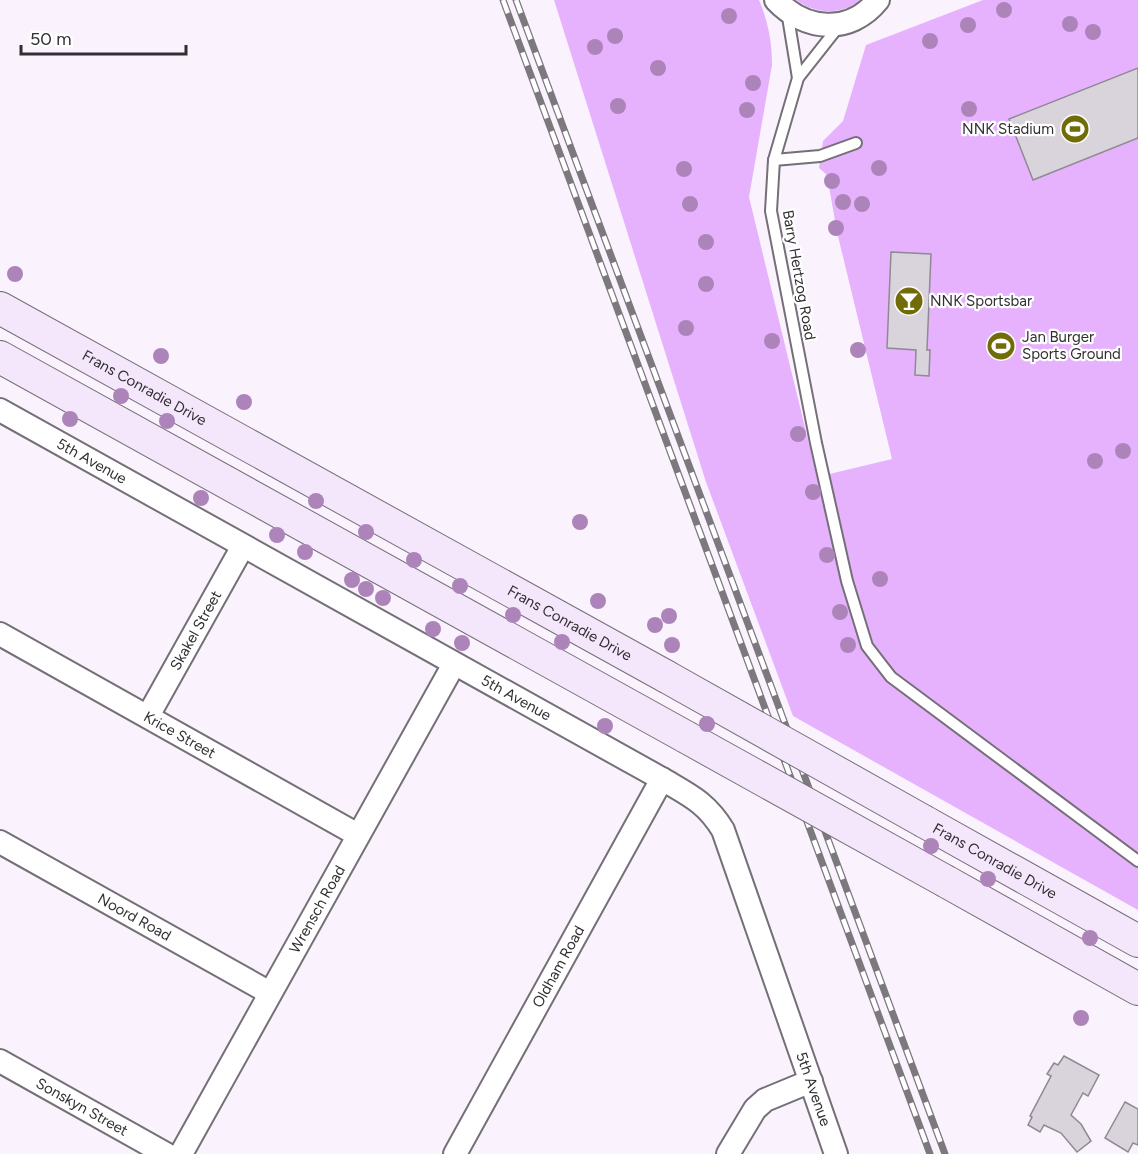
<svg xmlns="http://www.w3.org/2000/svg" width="1138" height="1154" viewBox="0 0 1138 1154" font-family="Figtree,sans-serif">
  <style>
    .green { fill: #e7b2fd }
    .building { fill: #d9d3dc; stroke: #8f8992; stroke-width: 1.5 }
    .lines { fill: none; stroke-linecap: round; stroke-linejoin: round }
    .lane-casing { stroke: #756f78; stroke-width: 14 }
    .street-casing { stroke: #756f78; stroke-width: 26 }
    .secondary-casing { stroke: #756f78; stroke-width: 34 }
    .lane { stroke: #fff; stroke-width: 10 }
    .street { stroke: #fff; stroke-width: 22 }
    .secondary { stroke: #f4e6fb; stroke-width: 32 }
    .rail-casing { stroke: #7c787e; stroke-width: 7 }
    .rail { stroke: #fff; stroke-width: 4.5; stroke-dasharray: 14; stroke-linecap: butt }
    .secondary-bridge-casing { stroke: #756f78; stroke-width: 34; stroke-linecap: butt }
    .secondary-bridge { stroke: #f4e6fb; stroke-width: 32 }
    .tree { fill: #ac84ba }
    .labels { text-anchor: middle; stroke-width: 4.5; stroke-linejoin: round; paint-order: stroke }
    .poi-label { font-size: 15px; fill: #312f32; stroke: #fff; text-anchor: start }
    .street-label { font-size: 15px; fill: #312f32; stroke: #fff }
  </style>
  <rect width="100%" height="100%" fill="#faf3fd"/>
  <g class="green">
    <path d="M554,0H759C768,21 772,42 772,65L749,197L817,477L892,459L837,232L827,175L819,168L823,141L843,121L866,45L983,0H1138V910L793,716L706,482Z"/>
    <path d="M796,0H860C841,16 815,14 796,0Z"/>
  </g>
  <g class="building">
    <path d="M1138,68V138L1033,180L1009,119Z"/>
    <path d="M891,252L931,254L927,350H930L929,376L915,375L916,350L887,348Z"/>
    <path d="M1064,1056L1099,1075L1088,1096L1083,1093L1071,1115L1081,1124L1091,1141L1077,1152L1061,1133L1044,1125L1040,1132L1028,1125L1032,1117L1030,1116L1051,1076L1047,1074L1054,1063L1058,1065Z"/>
    <path d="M1125,1102L1138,1109V1145L1133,1143L1128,1152L1105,1138Z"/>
  </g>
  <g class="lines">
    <g class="lane-casing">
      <g id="lane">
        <path d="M787,11L798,78"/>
        <path d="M839,26L798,78L774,160L771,211L816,443L847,581L867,646L891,677L1138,861"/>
        <path d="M774,160L820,156L856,143"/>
      </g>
    </g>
    <g class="street-casing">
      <g id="street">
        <path d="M776,0C805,31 850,35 878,0"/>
        <path id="s1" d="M0,410L662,779C689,795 706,802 723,830L836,1154"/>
        <path id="s2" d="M0,634L358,835"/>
        <path id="s3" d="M148,716L243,546"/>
        <path id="s4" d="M0,842L270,993"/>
        <path id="s5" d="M0,1061L166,1154"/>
        <path id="s6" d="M181,1154L454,664"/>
        <path id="s7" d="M455,1154L662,779"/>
        <path d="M728,1154L755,1109L765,1100L811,1081"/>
      </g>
    </g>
    <g class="secondary-casing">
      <g id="secondary">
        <path id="s8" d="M0,308L667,677"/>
        <path d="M0,357L686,737"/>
        <path id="s9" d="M925,822L1138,941"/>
        <path d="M947,882L1138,989"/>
      </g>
    </g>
    <use href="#lane" class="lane"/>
    <use href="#street" class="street"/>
    <use href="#secondary" class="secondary"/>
    <g class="rail-casing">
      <g id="rail">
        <path d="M503,0L930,1154"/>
        <path d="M516,0L945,1154"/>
      </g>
    </g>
    <use href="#rail" class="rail"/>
    <g class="secondary-bridge-casing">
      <g id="secondary-bridge">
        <path d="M667,677L925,822"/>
        <path d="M686,737L947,882"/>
      </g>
    </g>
    <use href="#secondary-bridge" class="secondary-bridge"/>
  </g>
  <g class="tree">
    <circle cx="1004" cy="10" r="8"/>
    <circle cx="729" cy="16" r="8"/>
    <circle cx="1070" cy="24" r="8"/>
    <circle cx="968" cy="25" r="8"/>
    <circle cx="1093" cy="32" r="8"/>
    <circle cx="615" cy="36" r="8"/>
    <circle cx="930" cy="41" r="8"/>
    <circle cx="595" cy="47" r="8"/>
    <circle cx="658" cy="68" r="8"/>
    <circle cx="753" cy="83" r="8"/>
    <circle cx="618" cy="106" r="8"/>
    <circle cx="969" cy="109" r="8"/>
    <circle cx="747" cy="110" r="8"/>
    <circle cx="879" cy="168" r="8"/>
    <circle cx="684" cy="169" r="8"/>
    <circle cx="832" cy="181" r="8"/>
    <circle cx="843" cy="202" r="8"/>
    <circle cx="690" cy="204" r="8"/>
    <circle cx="862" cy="204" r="8"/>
    <circle cx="836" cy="228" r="8"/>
    <circle cx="706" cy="242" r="8"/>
    <circle cx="15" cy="274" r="8"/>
    <circle cx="706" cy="284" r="8"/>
    <circle cx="686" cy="328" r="8"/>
    <circle cx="772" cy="341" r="8"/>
    <circle cx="858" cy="350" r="8"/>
    <circle cx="161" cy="356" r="8"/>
    <circle cx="121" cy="396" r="8"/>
    <circle cx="244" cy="402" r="8"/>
    <circle cx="70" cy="419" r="8"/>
    <circle cx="167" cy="421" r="8"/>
    <circle cx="798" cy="434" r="8"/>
    <circle cx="1123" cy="451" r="8"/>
    <circle cx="1095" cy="461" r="8"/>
    <circle cx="813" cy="492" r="8"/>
    <circle cx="201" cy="498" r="8"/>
    <circle cx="316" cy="501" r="8"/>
    <circle cx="580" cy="522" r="8"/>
    <circle cx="366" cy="532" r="8"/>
    <circle cx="277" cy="535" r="8"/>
    <circle cx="305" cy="552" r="8"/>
    <circle cx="827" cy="555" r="8"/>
    <circle cx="414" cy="560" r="8"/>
    <circle cx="880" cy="579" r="8"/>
    <circle cx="352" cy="580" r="8"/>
    <circle cx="460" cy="586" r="8"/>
    <circle cx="366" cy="589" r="8"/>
    <circle cx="383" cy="598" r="8"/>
    <circle cx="598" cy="601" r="8"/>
    <circle cx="840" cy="612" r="8"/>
    <circle cx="513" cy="615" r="8"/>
    <circle cx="669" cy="616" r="8"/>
    <circle cx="655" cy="625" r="8"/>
    <circle cx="433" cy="629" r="8"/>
    <circle cx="562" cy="642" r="8"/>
    <circle cx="462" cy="643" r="8"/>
    <circle cx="672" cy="645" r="8"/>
    <circle cx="848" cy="645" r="8"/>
    <circle cx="707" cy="724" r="8"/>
    <circle cx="605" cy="726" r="8"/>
    <circle cx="931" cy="846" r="8"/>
    <circle cx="988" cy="879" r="8"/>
    <circle cx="1090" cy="938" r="8"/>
    <circle cx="1081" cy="1018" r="8"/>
  </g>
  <defs>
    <g id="stadium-disc" transform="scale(1.5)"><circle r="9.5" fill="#716c07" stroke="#fff"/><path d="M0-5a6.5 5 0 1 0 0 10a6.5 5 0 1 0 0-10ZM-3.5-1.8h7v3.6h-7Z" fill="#fff"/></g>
    <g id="bar-disc" transform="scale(1.5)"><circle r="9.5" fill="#716c07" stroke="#fff"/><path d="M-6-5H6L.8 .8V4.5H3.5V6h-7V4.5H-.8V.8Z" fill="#fff"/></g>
  </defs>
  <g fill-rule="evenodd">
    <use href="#stadium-disc" x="1075" y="129"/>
    <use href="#bar-disc" x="909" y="301"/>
    <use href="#stadium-disc" x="1001" y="346"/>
  </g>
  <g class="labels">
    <g class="poi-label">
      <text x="1054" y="134" text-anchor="end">NNK Stadium</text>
      <text x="930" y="306">NNK Sportsbar</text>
      <text x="1022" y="342">Jan Burger<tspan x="1022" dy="17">Sports Ground</tspan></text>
    </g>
    <g class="street-label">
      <text transform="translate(799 275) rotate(80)" y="5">Barry Hertzog Road</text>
      <text dy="5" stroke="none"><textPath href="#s8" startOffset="165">Frans Conradie Drive</textPath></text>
      <text dy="5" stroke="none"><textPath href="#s1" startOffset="105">5th Avenue</textPath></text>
      <text dy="5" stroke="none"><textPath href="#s8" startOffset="651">Frans Conradie Drive</textPath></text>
      <text dy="5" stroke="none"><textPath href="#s3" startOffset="98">Skakel Street</textPath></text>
      <text dy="5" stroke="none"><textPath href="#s1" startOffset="591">5th Avenue</textPath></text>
      <text dy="5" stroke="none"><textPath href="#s2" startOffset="206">Krice Street</textPath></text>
      <text dy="5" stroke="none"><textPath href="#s9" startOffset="80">Frans Conradie Drive</textPath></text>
      <text dy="5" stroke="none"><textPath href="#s6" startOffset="280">Wrensch Road</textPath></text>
      <text dy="5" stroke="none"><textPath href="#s4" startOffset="154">Noord Road</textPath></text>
      <text dy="5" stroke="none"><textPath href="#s7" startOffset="214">Oldham Road</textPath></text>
      <text dy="5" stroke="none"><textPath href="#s1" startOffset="1113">5th Avenue</textPath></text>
      <text dy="5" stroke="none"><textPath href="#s5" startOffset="94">Sonskyn Street</textPath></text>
    </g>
  </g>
  <path d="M21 45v9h165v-9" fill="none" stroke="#312f32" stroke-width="3"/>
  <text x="30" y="45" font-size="18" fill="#312f32" stroke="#ffffff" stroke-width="4.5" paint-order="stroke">50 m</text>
</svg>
